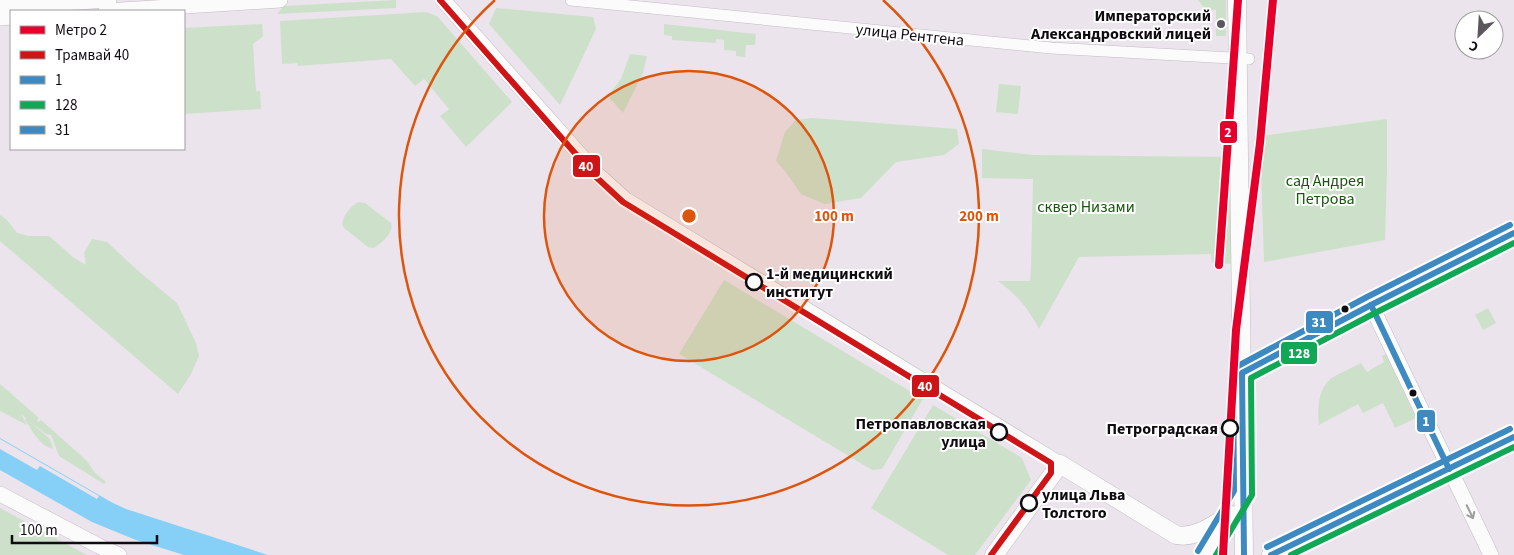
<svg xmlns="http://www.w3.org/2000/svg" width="1514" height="555" viewBox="0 0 1514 555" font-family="'Source Sans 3',sans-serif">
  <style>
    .green { fill: #cde1ca }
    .water { fill: #86cff6 }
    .pier { fill: #ebe4ec }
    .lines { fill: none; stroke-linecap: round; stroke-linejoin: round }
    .street-casing { stroke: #c2bcc3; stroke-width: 12 }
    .secondary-casing { stroke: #c2bcc3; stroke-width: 16 }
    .primary-casing { stroke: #c2bcc3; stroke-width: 19 }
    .street { stroke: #fcfbfc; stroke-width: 11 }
    .secondary { stroke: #fcfbfc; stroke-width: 15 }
    .primary { stroke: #fcfbfc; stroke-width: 18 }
    .bus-1-casing { stroke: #fff; stroke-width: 10 }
    .bus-2-casing { stroke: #fff; stroke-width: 10 }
    .bus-3-casing { stroke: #fff; stroke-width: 10 }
    .bus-1 { stroke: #3d8ac2; stroke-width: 6 }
    .bus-2 { stroke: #10a855; stroke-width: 6 }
    .bus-3 { stroke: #3d8ac2; stroke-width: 6 }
    .tram-1-casing { stroke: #fff; stroke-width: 10 }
    .tram-1 { stroke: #ce1417; stroke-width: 6 }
    .metro-1-casing { stroke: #fff; stroke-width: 11 }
    .metro-1 { stroke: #e4002b; stroke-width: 8 }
    .oneway { stroke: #9d9b9e }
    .ring { fill: none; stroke: #dd550c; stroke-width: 2.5 }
    .poi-dot { fill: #5c575d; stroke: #fff; stroke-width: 2 }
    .stop-dot { fill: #fff; stroke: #0f0b10; stroke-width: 2.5 }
    .bus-dot { fill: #0f0b10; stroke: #fff; stroke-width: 2 }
    .labels { text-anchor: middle; stroke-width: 4; stroke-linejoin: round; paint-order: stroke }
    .poi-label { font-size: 16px; font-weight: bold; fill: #0f0b10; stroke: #fff; text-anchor: end }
    .street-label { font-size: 16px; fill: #0f0b10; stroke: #fff }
    .park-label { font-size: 16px; fill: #16570b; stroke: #fff }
    .stop-label { font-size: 16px; font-weight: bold; fill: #0f0b10; stroke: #fff; text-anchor: start }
    .centre { fill: #dd550c; stroke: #fff; stroke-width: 2.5 }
    .ring-label { font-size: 15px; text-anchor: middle; font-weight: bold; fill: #dd550c; stroke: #fff; stroke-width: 4; stroke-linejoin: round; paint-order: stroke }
    .line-badge { stroke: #fff; stroke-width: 2 }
    .badge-label { font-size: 14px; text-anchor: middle; font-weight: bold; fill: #fff }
  </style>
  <rect width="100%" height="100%" fill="#ebe4ec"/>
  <g class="green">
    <path d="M396,0V8L277,14L284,6Z"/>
    <path d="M1198,0H1226V36H1216V10H1206Z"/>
    <path d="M496,8L593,17L596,29L560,105L489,24Z"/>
    <path d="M426,12L437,16L512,102L466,147L440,116L449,109L424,79L415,86L391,59L298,66L297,63L282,64L280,21Z"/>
    <path d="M262,24L263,36L253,44L256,91H260L261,109L184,114V28Z"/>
    <path d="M664,24L756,34L755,45H746L745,57L736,56V51L724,50V40L716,39V43L672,40V36L664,35Z"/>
    <path d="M630,54L647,56L643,73L623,113L608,96L621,79Z"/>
    <path d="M999,84L1021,86L1018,114L996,112Z"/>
    <path d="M812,118L957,129L959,144L944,155L896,162L861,198L824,204L801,194L785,171L776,161L785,132L796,120Z"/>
    <path d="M1387,119V171L1385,240L1264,262L1260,136Z"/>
    <path d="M982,149L1033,155L1231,157L1232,264L1212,263L1211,254L1079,257L1039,329C1027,307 1018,296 998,281H1030L1031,267L1033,179L982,178Z"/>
    <path d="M359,202L365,203L391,223C394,233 381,244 373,248L368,247L344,228L342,224C343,216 351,205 359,202Z"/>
    <path d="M0,215L7,220L17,233L29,236H49L73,257L86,265L84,253L92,239L107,242L136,269L177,303L196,343L199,356L191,374L178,394L0,241Z"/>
    <path d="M724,280L923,399L882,469L872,470L679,354Z"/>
    <path d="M1488,308L1496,323L1483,330L1475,315Z"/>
    <path d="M1386,354L1416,418L1395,428L1383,403L1363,413L1358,404L1319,425C1317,409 1318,387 1333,377C1342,372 1352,368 1361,363L1367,372L1384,362L1382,356Z"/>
    <path d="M0,384L39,418L37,420L38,422L41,420L87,461L95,473L106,482L104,484L59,456L51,435L46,434L29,421L50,439L53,448L52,449C38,444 33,431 25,420L26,418L21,414L27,425L0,411Z"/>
    <path d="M933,405L1022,458L1031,480L975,555H948L871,508Z"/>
    <path d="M0,508L87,555H0Z"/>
  </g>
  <path class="water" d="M0,438L111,502L126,509L268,555H184L136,540L92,522L0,470Z"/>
  <path class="pier" d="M0,439L99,496L97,499L40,466L37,470L0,449Z"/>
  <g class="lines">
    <g class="street-casing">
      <path id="street" d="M571,0L1051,48L1249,59"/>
    </g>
    <g class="secondary-casing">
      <g id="secondary">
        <path d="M443,0L598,175L626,200L1060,464"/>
        <path d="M0,7L109,0"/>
        <path d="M106,11L280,0"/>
        <path d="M0,18L11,17"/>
        <path d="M1371,305L1491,555"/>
        <path d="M0,494L99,546L119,555"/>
      </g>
    </g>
    <g class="primary-casing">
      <g id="primary">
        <path d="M1237,0L1244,555"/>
        <path d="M1242,373L1371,305L1514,233"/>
        <path d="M1207,554L1230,515"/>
        <path d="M994,555L1060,464L1176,535C1196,539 1214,524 1230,515"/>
        <path d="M1271,555L1514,437"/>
      </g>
    </g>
    <use href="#street" class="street"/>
    <use href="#secondary" class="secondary"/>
    <use href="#primary" class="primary"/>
    <g class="bus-1-casing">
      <g id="bus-1">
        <path d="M1371,305L1449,469"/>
        <path d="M1244,555L1242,373L1371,305L1514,233"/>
        <path d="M1271,555L1514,437"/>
      </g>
    </g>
    <g class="bus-2-casing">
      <g id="bus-2">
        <path d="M1216,555L1252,495L1251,378L1375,313L1514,243"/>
        <path d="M1291,555L1514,447"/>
      </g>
    </g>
    <g class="bus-3-casing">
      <g id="bus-3">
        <path d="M1267,547L1510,429"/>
        <path d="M1198,551L1234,491L1233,373L1236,367L1367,297L1510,225"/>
      </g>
    </g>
    <use href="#bus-1" class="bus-1"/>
    <use href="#bus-2" class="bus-2"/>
    <use href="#bus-3" class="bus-3"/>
    <g class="tram-1-casing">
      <path id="tram-1" d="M440,0L596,177L623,202L1051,463V473L991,555"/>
    </g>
    <use href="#tram-1" class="tram-1"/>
    <g class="metro-1-casing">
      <g id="metro-1">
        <path d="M1219,265L1238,0"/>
        <path d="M1223,555L1236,330L1260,143L1273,0"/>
      </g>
    </g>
    <use href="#metro-1" class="metro-1"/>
  </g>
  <defs><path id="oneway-shaft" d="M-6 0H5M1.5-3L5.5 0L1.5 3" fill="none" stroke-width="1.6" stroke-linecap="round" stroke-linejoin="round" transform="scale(1.25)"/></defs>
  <use class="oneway" href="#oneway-shaft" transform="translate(1470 512) rotate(64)"/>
  <circle cx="689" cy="216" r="145" fill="#dd550c" fill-opacity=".12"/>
  <g class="ring">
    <circle cx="689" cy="216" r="145"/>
    <path d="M883 0A290 290 0 1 1 495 0"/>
  </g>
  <circle class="poi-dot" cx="1221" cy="24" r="5"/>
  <g class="stop-dot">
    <circle cx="754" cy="282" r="8"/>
    <circle cx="1230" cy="428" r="8"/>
    <circle cx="999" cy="432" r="8"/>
    <circle cx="1029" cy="503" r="8"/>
  </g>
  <g class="bus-dot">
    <circle cx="1345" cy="309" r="4.5"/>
    <circle cx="1413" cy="393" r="4.5"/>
  </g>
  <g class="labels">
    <g class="poi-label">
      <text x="1211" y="21">Императорский<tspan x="1211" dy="18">Александровский лицей</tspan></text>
    </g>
    <g class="street-label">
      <text transform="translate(910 34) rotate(6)" y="6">улица Рентгена</text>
    </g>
    <g class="park-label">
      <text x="1325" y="186">сад Андрея<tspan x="1325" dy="18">Петрова</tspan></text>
      <text x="1086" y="212">сквер Низами</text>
    </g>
    <g class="stop-label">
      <text x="766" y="279">1-й медицинский<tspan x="766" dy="18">институт</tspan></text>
      <text x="986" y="429" text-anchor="end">Петропавловская<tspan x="986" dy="18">улица</tspan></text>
      <text x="1218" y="434" text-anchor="end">Петроградская</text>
      <text x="1042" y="500">улица Льва<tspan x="1042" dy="18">Толстого</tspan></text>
    </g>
  </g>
  <circle cx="689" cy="216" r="8" class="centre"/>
  <g class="ring-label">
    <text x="834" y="221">100 m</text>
    <text x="979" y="221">200 m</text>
  </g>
  <g class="line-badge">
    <rect x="1219" y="120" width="19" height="24" rx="5" fill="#e4002b"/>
    <rect x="572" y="154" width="29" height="24" rx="5" fill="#ce1417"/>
    <rect x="1305" y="310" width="29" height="24" rx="5" fill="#3d8ac2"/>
    <rect x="1280" y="341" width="38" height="24" rx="5" fill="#10a855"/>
    <rect x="911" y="374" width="29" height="24" rx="5" fill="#ce1417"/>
    <rect x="1416" y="409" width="20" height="24" rx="5" fill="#3d8ac2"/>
  </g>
  <g class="badge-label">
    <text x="1228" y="137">2</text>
    <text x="586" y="171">40</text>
    <text x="1319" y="327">31</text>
    <text x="1299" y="358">128</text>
    <text x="925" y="391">40</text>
    <text x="1426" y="426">1</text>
  </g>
  <rect x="10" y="10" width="175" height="140" fill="#ffffff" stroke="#9f9d9f"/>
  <rect x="20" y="26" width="25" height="8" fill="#e4002b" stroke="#9f9d9f"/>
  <text x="55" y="35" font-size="15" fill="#0f0b10">Метро 2</text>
  <rect x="20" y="51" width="25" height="8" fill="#ce1417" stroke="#9f9d9f"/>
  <text x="55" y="60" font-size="15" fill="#0f0b10">Трамвай 40</text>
  <rect x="20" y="76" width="25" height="8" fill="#3d8ac2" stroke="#9f9d9f"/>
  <text x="55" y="85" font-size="15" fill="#0f0b10">1</text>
  <rect x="20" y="101" width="25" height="8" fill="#10a855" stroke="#9f9d9f"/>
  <text x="55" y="110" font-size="15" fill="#0f0b10">128</text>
  <rect x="20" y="126" width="25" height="8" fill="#3d8ac2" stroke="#9f9d9f"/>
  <text x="55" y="135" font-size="15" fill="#0f0b10">31</text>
  <g transform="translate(1479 35) rotate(205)"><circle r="24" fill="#ffffff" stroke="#9f9d9f"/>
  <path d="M0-4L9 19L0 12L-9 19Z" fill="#5c575d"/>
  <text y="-8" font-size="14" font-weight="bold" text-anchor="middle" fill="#0f0b10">С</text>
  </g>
  <path d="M12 535v8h145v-8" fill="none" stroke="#0f0b10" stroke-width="2.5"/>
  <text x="20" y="535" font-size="15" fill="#0f0b10" stroke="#ffffff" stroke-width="4" paint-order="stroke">100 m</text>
</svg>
